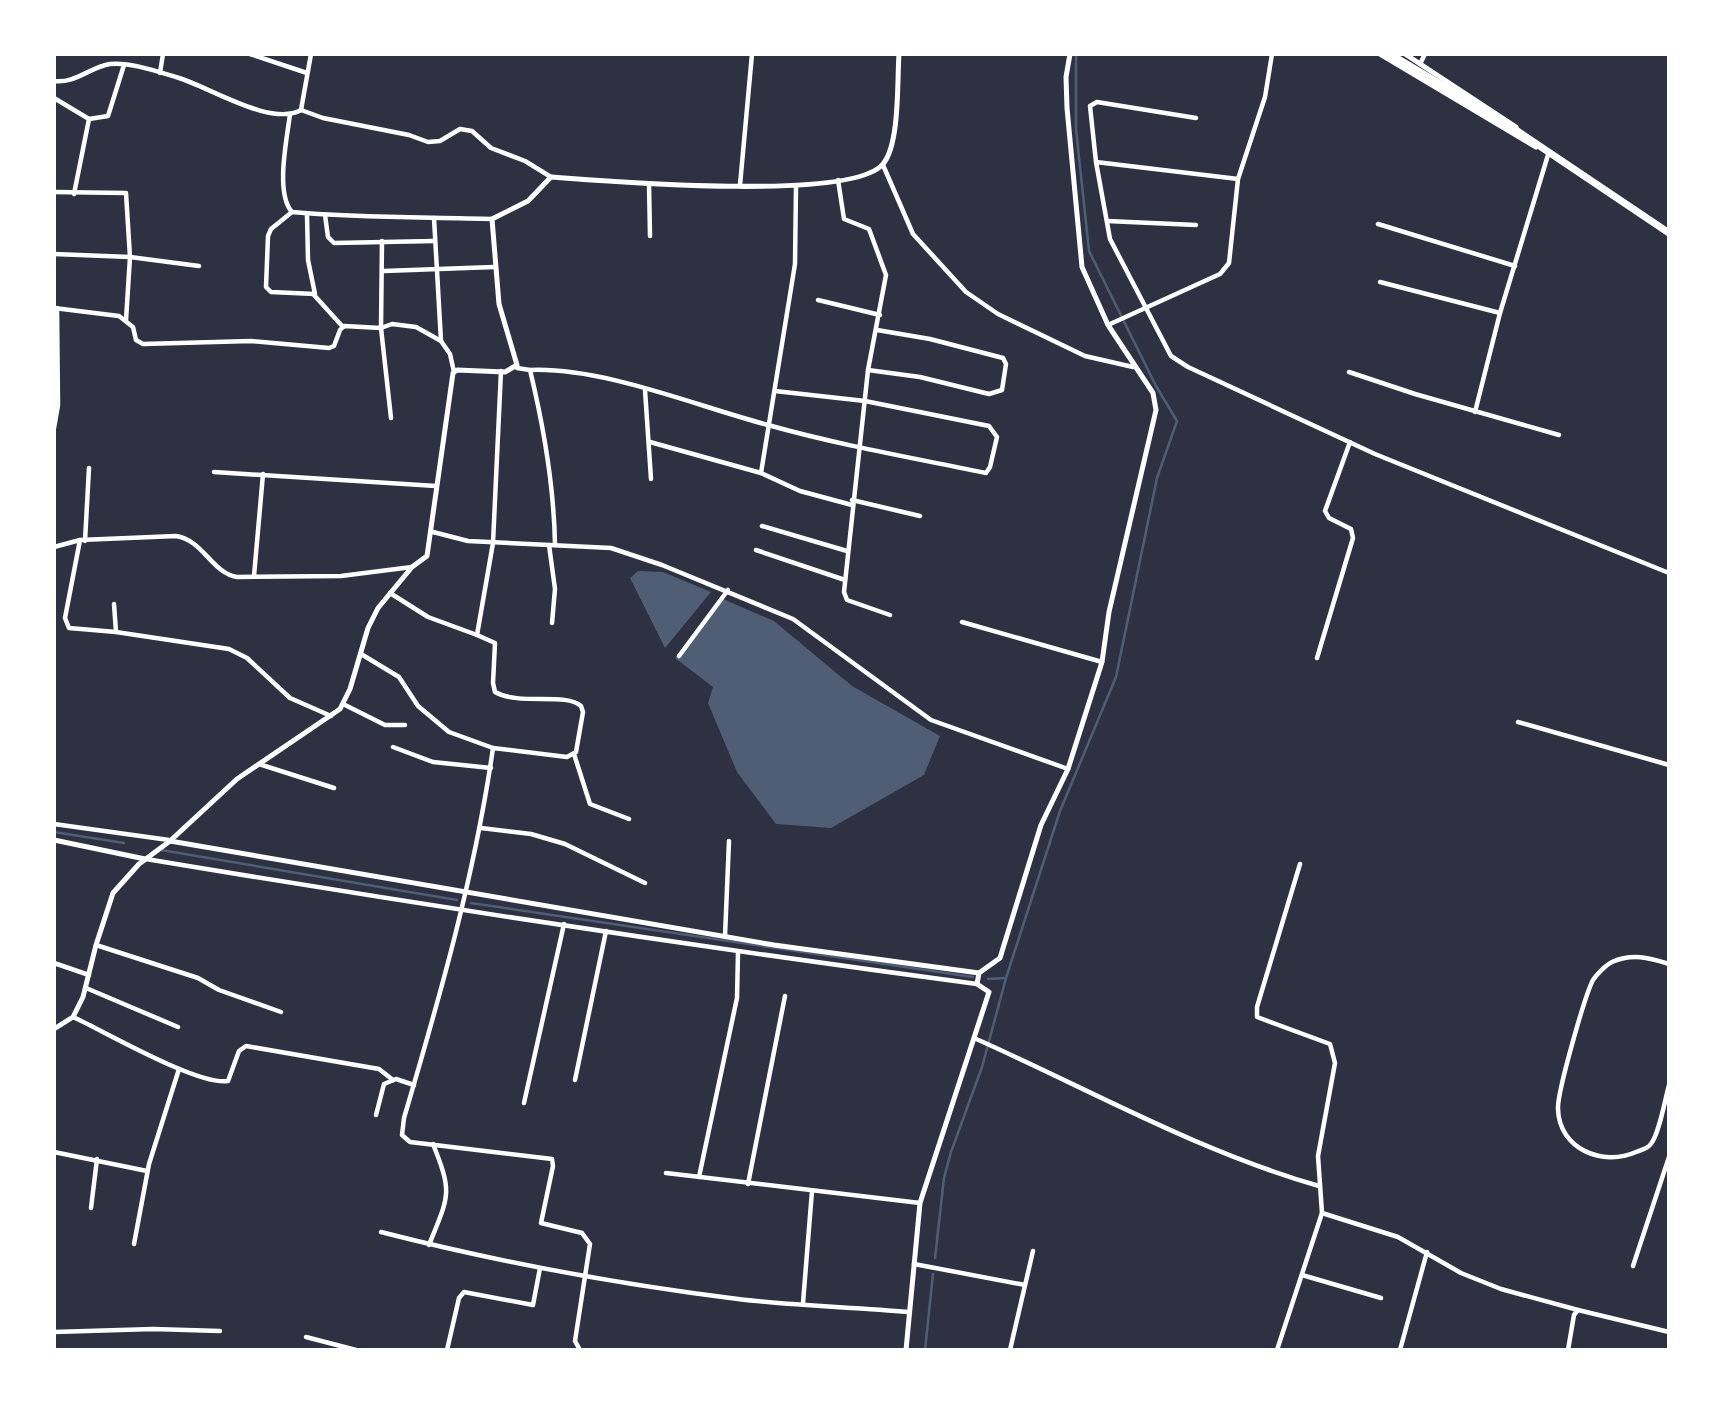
<svg xmlns="http://www.w3.org/2000/svg" width="1723" height="1404" viewBox="0 0 1723 1404" font-family="Inter,sans-serif">
  <style>
    .water { fill: #4f5d75 }
    .lines { fill: none; stroke-linecap: round; stroke-linejoin: round }
    .stream { stroke: #4f5d75; stroke-width: 2.5 }
    .minor { stroke: #fff; stroke-width: 4.5 }
    .tertiary { stroke: #fff; stroke-width: 5 }
    .trunk { stroke: #fff; stroke-width: 7 }
  </style>
  <rect width="100%" height="100%" fill="#2d3142"/>
  <g class="water">
    <path d="M638,571L663,572L711,592L665,648L630,578Z"/>
    <path d="M723,599L774,621L852,686L940,736L924,775L831,828L776,824L737,772L708,703L713,687L675,658Z"/>
  </g>
  <g class="lines">
    <g class="stream">
      <path d="M54,832L124,843"/>
      <path d="M161,850L457,900"/>
      <path d="M471,903L973,977"/>
      <path d="M988,979L1006,978"/>
      <path d="M935,1258L944,1178L951,1152L982,1067L1006,978L1060,811L1116,677L1157,478L1177,421L1156,386L1089,251L1076,129V54"/>
      <path d="M925,1350L933,1274"/>
    </g>
    <g class="minor">
      <path d="M250,54L307,73"/>
      <path d="M1420,64L1425,54"/>
      <path d="M160,73L163,54"/>
      <path d="M54,81C75,84 90,67 110,64C131,62 159,72 179,78C209,87 271,127 301,110L311,54"/>
      <path d="M54,98L89,119L74,194"/>
      <path d="M301,110L323,118L409,135L428,142L440,141L460,129L472,131L491,148L525,161L551,177"/>
      <path d="M290,114C287,139 275,193 292,212C358,218 426,217 492,219"/>
      <path d="M1196,118L1097,102L1090,106L1096,162L1110,239L1171,356L1188,367L1375,454L1669,573"/>
      <path d="M89,119L108,116L124,65"/>
      <path d="M1096,162L1238,179"/>
      <path d="M883,165L913,234L966,292L998,314L1085,356L1133,367"/>
      <path d="M838,180L844,219L869,229L886,275L868,370L844,592L847,600L890,615"/>
      <path d="M649,184L650,236"/>
      <path d="M740,185L752,54"/>
      <path d="M54,192L126,193L130,257L126,320"/>
      <path d="M292,212L271,229L268,236L266,287L271,292L315,294L308,260L307,215"/>
      <path d="M325,215L328,237L334,243L434,241"/>
      <path d="M434,218L441,341"/>
      <path d="M1107,221L1196,225"/>
      <path d="M1378,224L1515,266"/>
      <path d="M382,241L381,328L391,418"/>
      <path d="M54,254L130,257L199,266"/>
      <path d="M384,271L494,267"/>
      <path d="M1380,282L1500,313"/>
      <path d="M314,295L343,327"/>
      <path d="M818,300L880,315"/>
      <path d="M54,308L119,316L133,327L136,340L143,344L251,341L329,348L334,346L340,330L344,326L381,328L392,324L416,327L441,341L450,354L454,372"/>
      <path d="M1108,325L1220,274L1229,263L1238,179L1265,97L1272,54"/>
      <path d="M517,368L530,370C544,428 554,485 555,545"/>
      <path d="M530,370C603,367 696,406 768,425C839,445 913,458 986,473L990,467L997,437L989,426L865,401L775,391"/>
      <path d="M868,370L920,377L989,394L1002,390L1006,364L1003,358L930,339L877,330"/>
      <path d="M1349,372L1415,394L1559,435"/>
      <path d="M645,390L651,479"/>
      <path d="M1475,412L1500,313L1548,155"/>
      <path d="M54,428L58,405L57,308"/>
      <path d="M650,442L761,473L800,491L852,505"/>
      <path d="M214,472L436,486"/>
      <path d="M761,473L795,264L796,186"/>
      <path d="M852,500L920,516"/>
      <path d="M762,526L847,551"/>
      <path d="M433,532L468,541L611,548L662,565L793,619L931,720L1068,769"/>
      <path d="M80,540L65,618L69,628L116,632L229,649L247,658L290,698L331,716"/>
      <path d="M85,541L89,468"/>
      <path d="M549,545L555,589L552,623"/>
      <path d="M54,547L80,540L176,536C203,540 212,573 237,577L341,576L412,567"/>
      <path d="M756,550L845,580"/>
      <path d="M254,576L263,474"/>
      <path d="M390,593L428,617L477,635"/>
      <path d="M114,604L116,632"/>
      <path d="M962,622L1102,662"/>
      <path d="M361,654L399,677L418,706L449,732L493,748L567,757L576,752L583,712L581,706C565,692 520,706 495,692L493,683L495,643L477,635L493,543L501,371"/>
      <path d="M679,656L728,590"/>
      <path d="M1317,658L1353,538L1351,529L1329,518L1325,511L1350,442"/>
      <path d="M343,704L385,725H405"/>
      <path d="M1518,722L1669,765"/>
      <path d="M393,747L433,762L491,768"/>
      <path d="M493,748C475,874 440,996 404,1118L402,1135L410,1142L552,1159L553,1166L541,1223L582,1233L590,1244L575,1341L580,1350"/>
      <path d="M574,754L590,804L629,819"/>
      <path d="M259,764L334,788"/>
      <path d="M54,824L169,840"/>
      <path d="M481,828L531,834L565,844L645,883"/>
      <path d="M146,859C422,905 699,947 977,984"/>
      <path d="M725,936L729,841"/>
      <path d="M96,945L198,978L219,990L281,1012"/>
      <path d="M54,963L89,975"/>
      <path d="M1669,964C1649,958 1633,953 1612,962C1606,965 1597,974 1593,980C1585,995 1557,1093 1558,1109C1559,1149 1603,1167 1636,1152C1640,1150 1647,1149 1650,1145C1659,1136 1665,1099 1669,1085"/>
      <path d="M86,988L178,1027"/>
      <path d="M73,1017C104,1031 198,1086 228,1081L239,1051L246,1046L379,1069L393,1080"/>
      <path d="M974,1038C1089,1089 1197,1151 1319,1186"/>
      <path d="M575,1080L606,931"/>
      <path d="M524,1103L564,924"/>
      <path d="M376,1115L384,1084L396,1079L414,1085"/>
      <path d="M54,1152L147,1171"/>
      <path d="M666,1173L920,1203"/>
      <path d="M699,1177L737,998L738,952"/>
      <path d="M748,1184L785,996"/>
      <path d="M91,1208L97,1159"/>
      <path d="M1322,1213L1398,1237L1461,1273L1501,1289L1578,1310"/>
      <path d="M381,1232C498,1262 617,1284 738,1299C794,1306 852,1307 908,1312"/>
      <path d="M134,1244L149,1164L179,1069"/>
      <path d="M429,1245C449,1195 453,1194 433,1144"/>
      <path d="M914,1264L1025,1285"/>
      <path d="M1633,1266L1669,1157"/>
      <path d="M1302,1275L1381,1298"/>
      <path d="M803,1303L812,1191"/>
      <path d="M54,1332L153,1329L220,1331"/>
      <path d="M306,1337L356,1350"/>
      <path d="M447,1350L459,1298L464,1292L533,1305L540,1268"/>
      <path d="M1010,1350L1033,1251"/>
      <path d="M1277,1350L1322,1213L1318,1156L1335,1063L1330,1044L1257,1017V1007L1300,864"/>
      <path d="M1400,1350L1427,1252"/>
      <path d="M1568,1350L1574,1315L1578,1310L1669,1332"/>
    </g>
    <g class="tertiary">
      <path d="M1380,54L1536,147"/>
      <path d="M1405,54L1516,127"/>
      <path d="M54,840L145,859"/>
      <path d="M170,841L774,945L979,973"/>
      <path d="M54,1029L73,1017L83,997L96,945L113,893L139,864L170,841L237,779L340,709L350,689L368,628L378,608L412,567L427,556L453,373L457,370L505,372L517,365L499,304L492,219L528,201L551,177C605,181 852,202 883,164C900,144 897,81 899,54"/>
      <path d="M906,1350L920,1203L989,992L977,984L979,973L1000,958L1041,825L1068,769L1102,662L1109,612L1156,410L1153,393L1108,325L1082,267L1067,108L1066,77L1070,54"/>
    </g>
    <path class="trunk" d="M1390,54L1501,120L1669,233"/>
  </g>
  <rect width="1723" height="1404" fill="none" stroke="#ffffff" stroke-width="112"/>
</svg>
